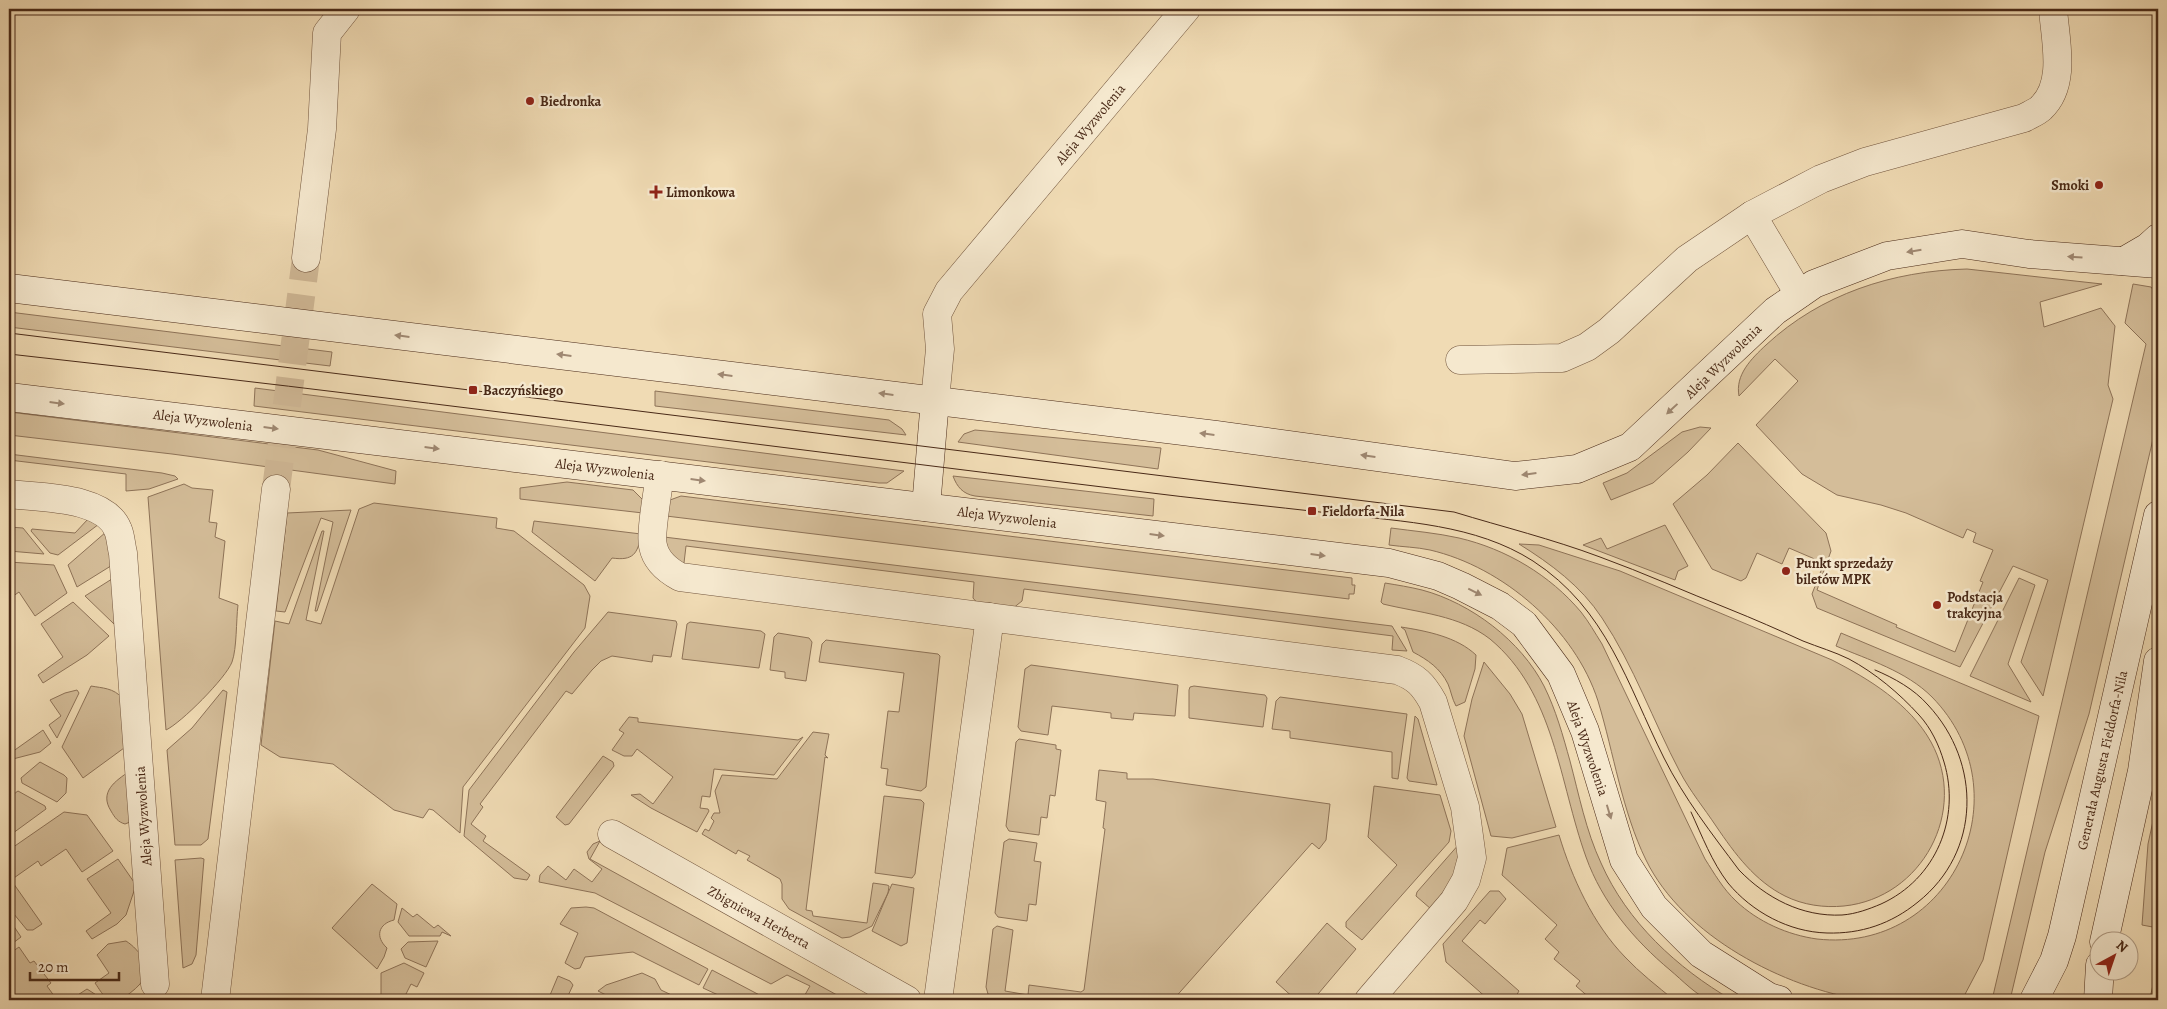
<svg xmlns="http://www.w3.org/2000/svg" width="2167" height="1009" viewBox="0 0 2167 1009" font-family="Alegreya,serif">
  <style>
    .green { fill: #d4bd99; stroke: #8e7358 }
    .lines { fill: none; stroke-linecap: round; stroke-linejoin: round }
    .street-tunnel { stroke: #cfb795; stroke-width: 28; stroke-dasharray: 28 14; stroke-linecap: butt }
    .street-casing { stroke: #73563e; stroke-width: 29 }
    .secondary-casing { stroke: #492917; stroke-width: 29 }
    .street { stroke: #f5e8ce; stroke-width: 28 }
    .secondary { stroke: #f5e8ce; stroke-width: 28 }
    .tram { stroke: #492917; stroke-width: 1 }
    .oneway { fill: #9f8872 }
    .poi-dot { fill: #8f2418; stroke: #f5e8ce; stroke-width: 2 }
    .labels { text-anchor: middle; stroke-width: 5; stroke-linejoin: round; paint-order: stroke }
    .poi-label { font-size: 14px; font-weight: bold; fill: #492917; stroke: #f5e8ce; text-anchor: start }
    .street-label { font-size: 14px; fill: #492917; stroke: #f5e8ce }
  </style>
  <rect width="100%" height="100%" fill="#f0dbb4"/>
  <filter id="stains"><feTurbulence type="fractalNoise" baseFrequency=".004" numOctaves="4"/><feColorMatrix values="0 0 0 0 .2 0 0 0 0 .09 0 0 0 0 .02 0 0 0 .5 -.17"/></filter>
  <radialGradient id="worn" r=".72"><stop offset=".6" stop-color="#630" stop-opacity="0"/><stop offset="1" stop-color="#630" stop-opacity=".3"/></radialGradient>
  <g class="green">
    <path d="M1967,269L2102,284L2040,302L2044,327L2101,308L2115,326L2108,385L2113,399L2043,696L2021,662L2048,580L2013,566L1960,667L1817,608L1812,594L1824,563L1789,548L1782,564L1757,553L1746,578L1741,581L1712,569L1673,504L1707,475L1738,443L1826,533L1831,551L1817,590L1897,625L1896,627L1955,652L1983,582L1980,581L1993,550L1973,542L1976,533L1967,529L1963,538L1906,513L1881,505L1837,495L1802,474L1756,425L1798,381L1775,359L1739,396C1735,375 1751,359 1766,345C1821,294 1892,271 1967,269Z"/>
    <path d="M2133,284L2151,287L2154,291L2158,310V402L2153,439L2089,714L2045,852L2010,1000H1992L2146,344L2125,323Z"/>
    <path d="M9,312L332,352L330,366L9,327Z"/>
    <path d="M255,388L904,471L887,483H879L254,406Z"/>
    <path d="M655,391L889,420L902,429L906,435L655,406Z"/>
    <path d="M9,412L318,450L396,471L395,484L172,454L9,435Z"/>
    <path d="M1700,427L1711,428L1688,452L1653,483L1611,500L1603,483L1627,473L1682,432Z"/>
    <path d="M975,430L986,431L1161,448L1158,469L958,442L964,434Z"/>
    <path d="M9,454L162,473L175,476L178,479L149,489L126,491V474L9,460Z"/>
    <path d="M953,476L1154,499L1153,516L975,496C963,494 957,487 953,476Z"/>
    <path d="M567,482L633,490L643,500V513L520,499V488Z"/>
    <path d="M184,484L192,488L213,490L209,522L217,523L215,537L225,541L219,598L238,605C236,621 237,648 232,662C226,678 181,723 166,730L148,497Z"/>
    <path d="M681,496L1352,578V585H1355L1354,594H1349V599L666,516L670,500Z"/>
    <path d="M374,503L497,518L496,528L514,531L584,585L590,596L585,628L463,787L460,833L433,810L429,809L423,818L394,810L333,764L280,757L261,745L275,621L289,624L322,531H324L306,620L321,624L359,509Z"/>
    <path d="M351,510L317,611H315L333,522L321,518L285,612L276,611L287,513Z"/>
    <path d="M88,519L99,524L58,555L50,553L31,531L32,529L75,533Z"/>
    <path d="M534,521L641,534C638,554 633,561 612,558L595,581L532,532Z"/>
    <path d="M1665,525L1688,566L1678,571L1675,580L1583,545L1601,538L1607,549Z"/>
    <path d="M9,527L23,528L44,554L9,551Z"/>
    <path d="M1391,528C1413,531 1437,533 1459,538C1506,549 1550,575 1581,612C1589,622 1595,633 1602,644L1705,859C1714,873 1723,889 1736,901C1758,922 1788,935 1817,939C1952,954 2026,793 1932,697C1906,671 1869,660 1836,646L1841,633L2039,716L1983,960L1962,1000C1940,1000 1918,1000 1897,1000C1886,1000 1875,1002 1864,1000C1784,988 1683,936 1646,860C1622,811 1614,754 1598,701C1575,629 1503,567 1430,550C1416,547 1403,547 1389,545Z"/>
    <path d="M106,532L114,564L77,587L68,565Z"/>
    <path d="M664,537L1392,626L1407,651L1392,650L1393,636L1024,589L1022,601L1012,609L979,605L973,598L974,582L686,546L684,563L677,567L671,562Z"/>
    <path d="M1519,544L1539,545L1620,571L1832,660C1869,679 1910,704 1931,742C1969,811 1922,898 1844,906C1824,908 1803,905 1785,896C1755,881 1735,854 1716,826C1704,808 1690,791 1680,772C1653,721 1634,666 1602,618C1581,586 1551,564 1519,544Z"/>
    <path d="M9,562L54,565L67,593L35,616L19,592L9,599Z"/>
    <path d="M115,577L116,611L114,624L85,596Z"/>
    <path d="M2019,578L2035,585L2008,664L2031,702L1970,676Z"/>
    <path d="M1385,583C1397,585 1410,587 1422,590C1471,603 1521,641 1544,686C1556,710 1563,736 1570,761C1579,795 1586,831 1601,863C1627,922 1677,968 1732,1000C1726,1000 1715,1002 1709,1000C1696,995 1682,980 1670,970C1634,940 1602,902 1586,857C1559,782 1555,693 1490,639C1459,615 1420,613 1383,604L1381,602Z"/>
    <path d="M73,602L109,636L87,655L43,683L38,675L63,657L41,624Z"/>
    <path d="M608,612L676,621L677,624L671,657L653,655L652,662L612,656L601,661L592,670L572,694L566,691L480,804L483,807L471,824L486,836L483,841L530,875L527,880L514,878L464,836L469,790L574,652Z"/>
    <path d="M690,622L761,631L765,634L759,668L682,659L687,624Z"/>
    <path d="M1401,627C1427,631 1457,637 1476,655L1475,669L1465,702L1456,706C1452,699 1451,691 1448,684C1440,668 1428,660 1413,652L1405,630Z"/>
    <path d="M778,633L809,638L812,642L806,681L785,678V672L770,670L774,637Z"/>
    <path d="M826,640L938,654L940,656L926,787L921,791L886,785L888,769L881,768L888,711L899,712L904,673L819,662L822,644Z"/>
    <path d="M1484,662L1510,694L1522,714L1556,827L1512,838L1491,836L1464,736L1472,699Z"/>
    <path d="M1031,665L1178,685L1175,716L1134,713L1133,720L1111,718V713L1052,706L1048,735L1021,731L1018,727L1025,669Z"/>
    <path d="M91,686C102,688 114,688 122,698L124,748L83,778L62,747Z"/>
    <path d="M1194,686L1265,695L1267,698L1263,727L1189,718V690L1190,687Z"/>
    <path d="M77,690L79,693L57,738L49,725L61,716L50,700L65,693Z"/>
    <path d="M223,690L227,692L208,839L201,845H175L167,750L192,728Z"/>
    <path d="M1280,697L1407,714L1398,779L1392,778V752L1290,738V731L1272,729L1276,701Z"/>
    <path d="M1415,716L1418,719L1437,785L1409,781L1407,778Z"/>
    <path d="M629,717L638,718V722L798,740L803,737L774,775L714,769L710,797L702,796L700,808L708,809L709,811L697,832L651,808L631,795L640,794L653,804L673,777L637,749L632,756H624L612,750L624,733L619,730Z"/>
    <path d="M43,730L51,743L40,752L9,760V748L12,752Z"/>
    <path d="M813,732L829,734L825,755L828,758L825,757L806,910L812,911L813,916L867,923L873,883L887,885L889,886L888,893L892,884L914,888L907,943L901,946L872,931L888,893L872,926L850,937L842,938L789,909L782,899V884L780,879L747,860L750,856L738,850L736,854L702,834L705,829L709,831L714,821L711,818L714,813H720L715,791L722,775L777,779Z"/>
    <path d="M1019,739L1056,745V749L1061,750L1055,796L1050,795L1047,818L1041,817L1039,835L1009,831L1006,826L1016,742Z"/>
    <path d="M603,756L613,762L614,766L569,824L565,825L556,817Z"/>
    <path d="M40,762L64,775L67,778L66,793L57,802L22,783L21,778Z"/>
    <path d="M1099,770L1127,773V779H1153L1330,804L1326,840L1319,849L1312,843L1173,1000H997L988,994L986,987L993,929L997,926L1013,930L1005,991L1028,995L1029,985L1081,992L1084,990L1105,829L1103,828L1106,802L1096,800Z"/>
    <path d="M130,771V822L125,824C118,822 115,818 111,811C99,792 115,781 130,771Z"/>
    <path d="M1374,786L1440,795L1451,831L1449,842L1362,940L1346,927V922L1397,865L1368,837Z"/>
    <path d="M18,791L45,806L46,809L9,836C9,824 5,798 18,791Z"/>
    <path d="M884,796L921,800L924,803L915,874L912,878L875,873Z"/>
    <path d="M2158,798V928L2142,925L2148,844Z"/>
    <path d="M64,812L87,815L113,851L82,872L66,849L41,866L38,861L11,880L42,924L33,930H27L9,908V850Z"/>
    <path d="M1559,835C1572,878 1593,924 1625,957C1640,973 1657,986 1674,1000H1592L1576,986L1580,981L1554,959L1559,952L1545,939L1557,925L1502,875L1507,848Z"/>
    <path d="M1009,839L1037,843L1034,861L1041,862L1036,905L1029,904L1027,921L998,917L995,913L1004,842Z"/>
    <path d="M600,841L590,859L846,1000H802L810,986L787,975L771,984L595,893L539,882L540,875L548,866L566,880L574,869L592,882L602,869L589,859L587,852L593,844Z"/>
    <path d="M1460,843L1455,875L1431,909L1416,896L1417,892Z"/>
    <path d="M201,858L204,859L196,955L192,964L183,968L175,860Z"/>
    <path d="M118,859L136,885L126,915L117,924L92,939L86,931L111,913L87,879Z"/>
    <path d="M372,884L397,904L394,920C378,924 375,937 387,948L384,957L377,969L332,928Z"/>
    <path d="M1490,891H1499L1506,899L1485,924L1480,920L1462,941L1519,991L1516,996L1522,1000H1489L1446,962L1443,944Z"/>
    <path d="M586,907L594,908L708,969L699,985L633,952L585,957L580,968L575,969L565,963L578,933L560,924L571,908Z"/>
    <path d="M402,908L413,917L417,914L434,928L438,925L451,936L442,932L440,936H409L398,922Z"/>
    <path d="M9,919L21,937L9,946Z"/>
    <path d="M1327,923L1356,949L1313,1000H1296L1276,982Z"/>
    <path d="M126,941C140,950 153,968 140,984C135,990 127,995 121,1000C104,1000 104,996 95,983L109,973L97,955L108,944Z"/>
    <path d="M438,941L426,967L405,958L401,949L408,942Z"/>
    <path d="M19,947L30,963L34,961L51,983L47,986L57,1000H9V954Z"/>
    <path d="M404,963L424,973L417,987L411,984L403,1000H388L381,996V973Z"/>
    <path d="M2158,963V1000H2149L2150,998Z"/>
    <path d="M712,970L769,1000H729L703,988Z"/>
    <path d="M642,973L655,979L661,990L682,1000H670L662,996L660,1000H616L598,991L606,985Z"/>
    <path d="M558,976L570,981L573,985L566,1000H548Z"/>
    <path d="M87,989L104,1000H70Z"/>
  </g>
  <g class="lines">
    <path class="street-tunnel" d="M276,489L306,258"/>
    <g class="street-casing">
      <g id="street">
        <path d="M306,258L322,129L327,33L346,9"/>
        <path d="M1799,294L1752,215L1821,179L1865,162L2024,118C2029,115 2037,112 2041,108C2067,84 2055,39 2053,9"/>
        <path d="M1460,360L1562,358L1587,347L1609,331L1687,259L1752,215"/>
        <path d="M935,400L940,349L937,314L949,291L1186,9"/>
        <path d="M660,475C658,490 650,534 653,546C656,561 667,570 680,577L1397,670C1416,677 1423,684 1433,702L1465,807L1472,858L1466,880L1454,901L1369,1000"/>
        <path d="M9,494C40,498 105,496 118,530C121,537 121,546 123,553L155,984"/>
        <path d="M612,834L907,1000"/>
        <path d="M215,1000L276,489"/>
        <path d="M938,1000L990,617"/>
      </g>
    </g>
    <g class="secondary-casing">
      <g id="secondary">
        <path d="M2124,261L2148,247L2158,238"/>
        <path d="M9,288L1216,435L1515,476L1577,469L1630,447L1775,311L1814,284L1887,256L1962,244L2029,254L2158,264"/>
        <path d="M9,397L1389,563L1438,576L1461,586L1500,606L1524,624L1561,674L1585,731L1624,860L1654,907L1701,954L1769,997L1779,1000"/>
        <path d="M926,507L935,400"/>
        <path d="M2104,942L2142,771L2158,661"/>
        <path d="M2034,1000L2054,961L2062,936L2158,515"/>
        <path d="M2098,1000L2100,965"/>
      </g>
    </g>
    <use href="#street" class="street"/>
    <use href="#secondary" class="secondary"/>
    <g class="tram">
      <path d="M9,333L1454,512C1503,527 1552,539 1600,557C1644,573 1686,592 1729,609C1754,619 1779,630 1803,641C1818,647 1835,652 1849,659C1875,673 1899,693 1919,715C1931,728 1939,745 1944,762C1961,818 1936,879 1881,904C1869,909 1856,914 1842,915C1802,917 1766,898 1739,870C1712,834 1684,798 1664,758C1627,684 1607,609 1533,561C1475,524 1404,522 1338,514C1268,506 1198,499 1127,490C755,445 382,395 9,354"/>
      <path d="M1691,812C1702,836 1712,862 1728,883C1752,912 1789,932 1827,933C1861,934 1891,924 1918,902C1981,852 1982,763 1928,705C1914,689 1894,678 1875,670"/>
    </g>
  </g>
  <defs><path id="oneway-solid" d="M-6-.8H1V-3.2L6.5 0L1 3.2V.8H-6Z" transform="scale(1.25)"/></defs>
  <g class="oneway">
    <use href="#oneway-solid" transform="translate(1914 251) rotate(171)"/>
    <use href="#oneway-solid" transform="translate(2075 257) rotate(-176)"/>
    <use href="#oneway-solid" transform="translate(402 336) rotate(-173)"/>
    <use href="#oneway-solid" transform="translate(564 355) rotate(-173)"/>
    <use href="#oneway-solid" transform="translate(725 375) rotate(-173)"/>
    <use href="#oneway-solid" transform="translate(886 394) rotate(-173)"/>
    <use href="#oneway-solid" transform="translate(57 403) rotate(7)"/>
    <use href="#oneway-solid" transform="translate(1672 409) rotate(137)"/>
    <use href="#oneway-solid" transform="translate(271 428) rotate(7)"/>
    <use href="#oneway-solid" transform="translate(1207 434) rotate(-173)"/>
    <use href="#oneway-solid" transform="translate(432 448) rotate(7)"/>
    <use href="#oneway-solid" transform="translate(1368 456) rotate(-172)"/>
    <use href="#oneway-solid" transform="translate(1529 474) rotate(173)"/>
    <use href="#oneway-solid" transform="translate(698 480) rotate(7)"/>
    <use href="#oneway-solid" transform="translate(1157 535) rotate(7)"/>
    <use href="#oneway-solid" transform="translate(1318 555) rotate(7)"/>
    <use href="#oneway-solid" transform="translate(1475 592) rotate(26)"/>
    <use href="#oneway-solid" transform="translate(1609 812) rotate(73)"/>
  </g>
  <g class="poi-dot">
    <circle cx="530" cy="101" r="5"/>
    <circle cx="2099" cy="185" r="5"/>
    <path d="M653.5 184.5h5v5h5v5h-5v5h-5v-5h-5v-5h5z"/>
    <rect x="468" y="385" width="10" height="10" rx="2.5"/>
    <rect x="1307" y="506" width="10" height="10" rx="2.5"/>
    <circle cx="1786" cy="571" r="5"/>
    <circle cx="1937" cy="605" r="5"/>
  </g>
  <g class="labels">
    <g class="poi-label">
      <text x="540" y="106">Biedronka</text>
      <text x="2089" y="190" text-anchor="end">Smoki</text>
      <text x="666" y="197">Limonkowa</text>
      <text x="483" y="395">Baczyńskiego</text>
      <text x="1322" y="516">Fieldorfa-Nila</text>
      <text x="1796" y="568">Punkt sprzedaży<tspan x="1796" dy="16">biletów MPK</tspan></text>
      <text x="1947" y="602">Podstacja<tspan x="1947" dy="16">trakcyjna</tspan></text>
    </g>
    <g class="street-label">
      <text transform="translate(1090 124) rotate(-50)" y="5">Aleja Wyzwolenia</text>
      <text transform="translate(1723 361) rotate(-44)" y="5">Aleja Wyzwolenia</text>
      <text transform="translate(203 420) rotate(7)" y="5">Aleja Wyzwolenia</text>
      <text transform="translate(605 469) rotate(7)" y="5">Aleja Wyzwolenia</text>
      <text transform="translate(1007 517) rotate(7)" y="5">Aleja Wyzwolenia</text>
      <text transform="translate(1588 748) rotate(71)" y="5">Aleja Wyzwolenia</text>
      <text transform="translate(2102 760) rotate(-77)" y="5">Generała Augusta Fieldorfa-Nila</text>
      <text transform="translate(143 816) rotate(-94)" y="5">Aleja Wyzwolenia</text>
      <text transform="translate(759 917) rotate(29)" y="5">Zbigniewa Herberta</text>
    </g>
  </g>
  <rect width="2167" height="1009" fill="none" stroke="#f0dbb4" stroke-width="30"/>
  <rect x="10" y="10" width="2147" height="989" fill="none" stroke="#492917" stroke-width="2.5"/>
  <rect x="15" y="15" width="2137" height="979" fill="none" stroke="#492917"/>
  <g transform="translate(2114 956) rotate(40)"><circle r="24" fill="#f5e8ce" stroke="#b09c85"/>
  <path d="M0-4L9 19L0 12L-9 19Z" fill="#8f2418"/>
  <text y="-8" font-size="14" font-weight="bold" text-anchor="middle" fill="#492917">N</text>
  </g>
  <path d="M30 972v8h89v-8" fill="none" stroke="#492917" stroke-width="2.5"/>
  <text x="38" y="972" font-size="15" fill="#492917" stroke="#f5e8ce" stroke-width="4" paint-order="stroke">20 m</text>
  <rect width="100%" height="100%" filter="url(#stains)"/>
  <rect width="100%" height="100%" fill="url(#worn)"/>
</svg>
